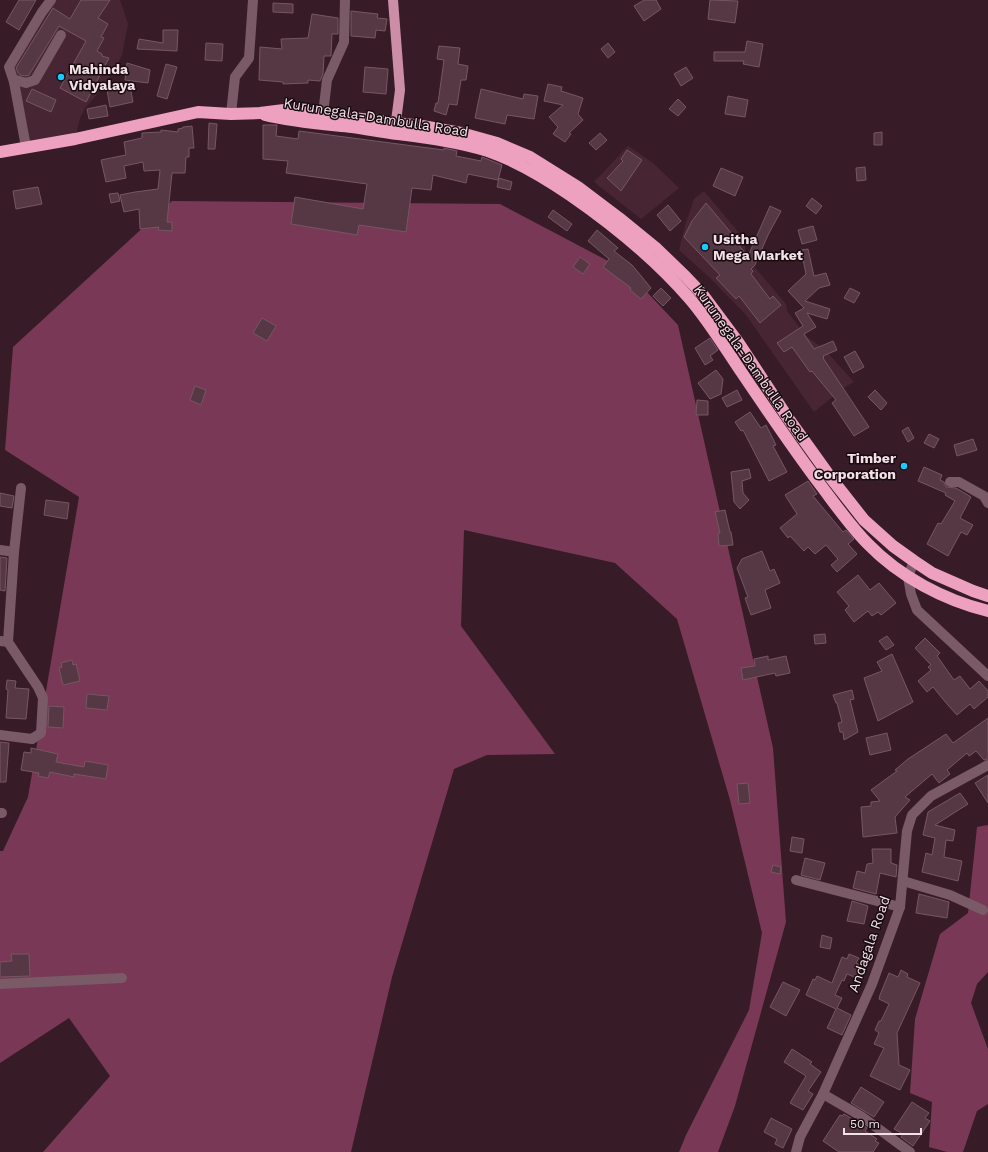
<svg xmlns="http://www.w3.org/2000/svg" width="988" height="1152" viewBox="0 0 988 1152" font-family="'Work Sans',sans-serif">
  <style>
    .built { fill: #472533 }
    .forest { fill: #793855 }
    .building { fill: #563844; stroke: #765662 }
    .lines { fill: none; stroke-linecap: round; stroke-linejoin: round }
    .minor { stroke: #795a66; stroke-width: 10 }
    .major { stroke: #cc8da6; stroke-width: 10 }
    .highway { stroke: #eda1bf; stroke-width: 12 }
    .poi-dot { fill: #1bcafc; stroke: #170b0f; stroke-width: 1.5 }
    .labels { text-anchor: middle; stroke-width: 3; stroke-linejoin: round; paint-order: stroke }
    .poi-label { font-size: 14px; font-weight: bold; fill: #f4e1e8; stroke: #170b0f; text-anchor: start }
    .street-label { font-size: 14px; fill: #f4e1e8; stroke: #170b0f }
  </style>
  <rect width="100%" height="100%" fill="#371c27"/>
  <g class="built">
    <path d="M51,0H120L128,24L122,55L113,73L93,99L85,108L80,118L75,139L26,147L12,60Z"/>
    <path d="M628,146L653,163L679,188L641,219L594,182Z"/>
    <path d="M704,191L744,239L747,258L786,304L787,311L806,336L824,349L854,382L845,387L814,412L746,315L710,278L679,250L686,222L694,199Z"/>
  </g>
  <g class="forest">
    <path d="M172,201L500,204L627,271L678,325L773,748L786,922L735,1106L718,1152H679L686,1135L749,1010L762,933L730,800L677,619L615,563L464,530L461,626L555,754L487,755L454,769L392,977L351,1152H43L110,1076L69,1018L0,1063V851H3L28,797L79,497L5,450L13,347Z"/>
    <path d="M988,825V972L977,984L971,1003L988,1049V1104L977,1111L963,1152H947L929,1147L932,1102L910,1093L915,1019L940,934L968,913L977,827Z"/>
  </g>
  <g class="building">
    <path d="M19,0H36L19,30L6,22Z"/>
    <path d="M81,0H110L98,18L108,24L101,37L104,38L97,51L102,54V56L109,58L86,102L60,88L86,41L59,26L29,75L26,76L20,75L18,73L16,68L53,8L70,19Z"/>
    <path d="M644,0H656L661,9L644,21L634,6Z"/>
    <path d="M710,0L738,1L735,23L708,19Z"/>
    <path d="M273,3L293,4V13L273,12Z"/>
    <path d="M351,11L378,14L377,18L387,19L385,31L376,30L375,38L351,36Z"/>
    <path d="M312,14L338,18V34H332L331,56H324L323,74L320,81L308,80V83L283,84V82L259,80L260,47L282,49L281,39L308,38Z"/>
    <path d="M163,30H178L177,51L137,49L139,39L163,43Z"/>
    <path d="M747,41L763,44L759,67L743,64L744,61H714V52H745Z"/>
    <path d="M206,43L223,44L222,61L205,60Z"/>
    <path d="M608,43L615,52L608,58L601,49Z"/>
    <path d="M439,46L460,48L458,64L468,66L466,80H461L457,105L449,104L446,115L434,111L436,103H438L444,60L437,59Z"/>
    <path d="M127,63L150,70L148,83L125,80Z"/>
    <path d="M166,64L177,67L167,99L157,96Z"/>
    <path d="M365,67L388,69L386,94L363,92Z"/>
    <path d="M686,67L693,78L681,86L674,74Z"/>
    <path d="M548,84L562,87L561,91L583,98L578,114L583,120L569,133L571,134L565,142L553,134L558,127L549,117L563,105L544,101Z"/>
    <path d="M130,86L133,102L110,107L107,90Z"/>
    <path d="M32,89L56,100L51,112L26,101Z"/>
    <path d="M481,89L523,99L524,94L538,96L534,119L507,115L505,124L475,118Z"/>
    <path d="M728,96L748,100L745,117L725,114Z"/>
    <path d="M678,99L686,107L678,116L669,109Z"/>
    <path d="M106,105L108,116L89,119L87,109Z"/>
    <path d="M209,123L217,124L215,149H208Z"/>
    <path d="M263,125H277L276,136L298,139L299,131L444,150V148L457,151L456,156L481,161L482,157L502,165L498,180L468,174L466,183L433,175L431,190L412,188L406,232L359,225L357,235L291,224L295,197L363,209L367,184L286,173L288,161L263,159Z"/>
    <path d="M192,126L194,148H189V157H186L185,173H172L167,222H172V231L158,230L159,227L140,229L139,209L124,212L120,195L135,192L158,189L160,170L144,171L143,162L124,166L126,178L106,182L101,160L126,155L124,142L142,138V133L161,132V130L178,132V129L183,128V127Z"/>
    <path d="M882,132V145H874V133Z"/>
    <path d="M600,133L607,140L596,150L589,143Z"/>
    <path d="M627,150L642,160L621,191L607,178L623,161L621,159Z"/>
    <path d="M865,167L866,180L857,181L856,168Z"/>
    <path d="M721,168L743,177L735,196L713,186Z"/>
    <path d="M499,178L512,182L510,190L497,187Z"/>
    <path d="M38,187L42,204L16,209L13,191Z"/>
    <path d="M118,193L120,201L111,203L109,194Z"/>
    <path d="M812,198L822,206L816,214L806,206Z"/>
    <path d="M706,203L732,234L730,235L748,256L770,206L781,211L768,235L755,265L751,269L753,271L751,274L770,299L773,296L781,305L760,323L739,296L736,299L716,278L720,275L684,237L692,221Z"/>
    <path d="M668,205L681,221L670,231L657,215Z"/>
    <path d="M553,210L572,224L567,231L548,217Z"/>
    <path d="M813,226L817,240L802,244L798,230Z"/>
    <path d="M597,230L618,248L614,251L632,265L651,288L641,299L630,290L631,288L603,267L609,259L588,241Z"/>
    <path d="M808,249L814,276L826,273L830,285L819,288L805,301L830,309L827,319L807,313L816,327L804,334L814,349L833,341L837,350L823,356L824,357L823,358L869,427L854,436L832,403L836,400L812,371L810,372L792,347L784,352L777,343L803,326L795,313L804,308L788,291L806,274L801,250Z"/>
    <path d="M580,257L590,264L583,274L573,267Z"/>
    <path d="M661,288L671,298L663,306L653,296Z"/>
    <path d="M850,288L860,293L854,303L844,298Z"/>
    <path d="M262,318L276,326L267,341L253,333Z"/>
    <path d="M710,338L718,350L710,356L713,360L705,365L695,348Z"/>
    <path d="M855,351L864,367L853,373L844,357Z"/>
    <path d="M716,370L723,379L721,394L710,399L698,383Z"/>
    <path d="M195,386L206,390L201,405L190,400Z"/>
    <path d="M737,390L742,400L727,407L722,398Z"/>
    <path d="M875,390L887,403L881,410L868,397Z"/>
    <path d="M697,400L708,401V415H696Z"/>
    <path d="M750,412L761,428L766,425L776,445L773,446L787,472L769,481L743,430L741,431L735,422Z"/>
    <path d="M908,427L914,438L908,442L902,431Z"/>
    <path d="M929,434L939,439L934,448L924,443Z"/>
    <path d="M973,439L977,450L957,456L954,445Z"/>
    <path d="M924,467L942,475L940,480L944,482L946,487L956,488L971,497L960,518L973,525L967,535L961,532L948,556L927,544L938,523L941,524L955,501L945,495L946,493L918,481Z"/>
    <path d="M749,469L751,478L742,481L743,493L749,500L740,509L734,502L731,472Z"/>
    <path d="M808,481L817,494L813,496L843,532L846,530L854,539L848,544L857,554L837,572L831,565L838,559L826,545L815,554L808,547L804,551L790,536L788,538L780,528L797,514L785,495Z"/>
    <path d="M0,493L14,496L12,508L0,506Z"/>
    <path d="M46,500L69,503L67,519L44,515Z"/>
    <path d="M725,510L730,532H731L733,545L719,546L718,533H720L715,512Z"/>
    <path d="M762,551L770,571L774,569L780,583L765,590L771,608L751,615L745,598L748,597L737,568L742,559Z"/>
    <path d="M0,557L7,558L5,591L0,590Z"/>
    <path d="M858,575L870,590L879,583L896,603L881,615L878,612L872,616L868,611L854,622L845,610L849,606L837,592Z"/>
    <path d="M825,634L826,643L815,644L814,635Z"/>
    <path d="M887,636L894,645L886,650L879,641Z"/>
    <path d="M925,638L940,653L937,656L954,680L960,676L970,689L979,681L988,691V697L974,709L970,704L957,715L947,704L933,687L927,692L918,681L931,670L928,667L931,665L915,648Z"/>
    <path d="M892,654L913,702L878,721L864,678L882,671L877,662Z"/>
    <path d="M768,656V660L786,656L790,673L776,676L775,673L743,680L741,668L755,666L754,659Z"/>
    <path d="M72,660L73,665L76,664L80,681L63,685L59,668L62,667L61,663Z"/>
    <path d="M7,680L16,681L15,688L29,689L26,719L6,718L8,690L6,689Z"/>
    <path d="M852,690L854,699L850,700L858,732L844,740L843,732H840L838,723L842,722L837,703H836L833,695Z"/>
    <path d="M87,694L109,696L107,710L86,708Z"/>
    <path d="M49,706L64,707L63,728L48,727Z"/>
    <path d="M988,718V759L984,760L976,751L969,756L967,753L947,770L950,774L939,783L932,774L905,797L910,800L895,817L897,833L863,837L861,807L871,806V802L880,801L871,790L897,771L895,770L908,759L946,734L953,743Z"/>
    <path d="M887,733L891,750L870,755L866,738Z"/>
    <path d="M0,742L9,743L6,782H0Z"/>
    <path d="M31,748L58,754L56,762L84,767L85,761L108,765L106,779L74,774V777L50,772L48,778L38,776L39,773L21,770L24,752L31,753Z"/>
    <path d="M988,775V803L975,783Z"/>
    <path d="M748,783L750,803L739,804L737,784Z"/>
    <path d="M960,793L968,804L935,825L955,830L953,841L946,840L944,857L962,861L958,881L922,872L926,853L932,855L935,838L923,835L928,812Z"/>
    <path d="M792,837L804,839L802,853L790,851Z"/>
    <path d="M872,849H891V863L897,865L896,877L880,873L876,894L853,888L857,871L865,873L867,864L873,863Z"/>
    <path d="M805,858L825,863L820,880L801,875Z"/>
    <path d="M773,865L781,867L780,874L771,872Z"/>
    <path d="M919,894L949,902L947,918L916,913Z"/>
    <path d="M852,901L868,906L864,924L847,921Z"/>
    <path d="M822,935L832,938L830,949L820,947Z"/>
    <path d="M11,954H29L30,976L0,977V962L12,961Z"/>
    <path d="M849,954L859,958L856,963L862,966L857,978L847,974L844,981L842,980L835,995L842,998L837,1008L851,1015L842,1035L827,1028L836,1009L806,995L813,979L815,980L817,976L832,983L842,957L847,959Z"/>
    <path d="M901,970L908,974L907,977L920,983L897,1033L899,1065L910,1070L900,1090L870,1076L884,1048L874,1044L879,1033L875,1030L879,1021H881L889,1004L879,999L880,995L889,973L898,977Z"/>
    <path d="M783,982L800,990L786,1016L770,1007Z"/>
    <path d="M792,1049L812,1062L810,1064L821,1072L808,1091L813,1094L803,1110L790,1103L806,1076L784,1062Z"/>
    <path d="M861,1087L884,1102L874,1117L851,1103Z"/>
    <path d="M912,1102L929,1113L925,1118L930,1121L913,1146L901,1137L903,1134L894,1129Z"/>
    <path d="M844,1114L867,1128L865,1131L877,1139L875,1141L879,1143L873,1152H839L823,1141L840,1115L842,1116Z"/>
    <path d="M771,1118L792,1129L783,1148L775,1144L777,1139L764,1132Z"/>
  </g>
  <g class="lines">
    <g class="minor">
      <path d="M14,82L16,80L26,83L35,80L61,35"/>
      <path d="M231,114L235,77L249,58L253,0"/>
      <path d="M323,114L327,80L344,42L345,0"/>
      <path d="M26,147L14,82L9,67L42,12L51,0"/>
      <path d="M950,482H959L984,496L988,503"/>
      <path d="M0,550L14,552"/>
      <path d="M914,561L908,577L911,594L917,610L988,676"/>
      <path d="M0,641L8,642L14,552L21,488"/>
      <path d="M0,735L32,739L41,733L43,698L38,687L8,642"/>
      <path d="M0,813H2"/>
      <path d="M796,880L900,907"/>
      <path d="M903,881L950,895L983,910"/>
      <path d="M0,984L122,978"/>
      <path d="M823,1094L861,1116L910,1152"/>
      <path d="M796,1152L800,1137L823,1094L872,984L900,907L907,831L912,815L931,796L988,765"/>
    </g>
    <path class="major" d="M393,0L400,90L395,129"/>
    <g class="highway">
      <path d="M265,115C293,122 323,124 352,127C367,129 382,132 398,134C428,138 459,142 488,151C517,161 545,178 570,195C612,224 655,259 689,298C709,321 725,348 742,373C767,410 792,447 819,483C835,504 850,526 868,544C900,577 944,600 988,611"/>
      <path d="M0,152L75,139L198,112L231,114L260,113L284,110L422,126L461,133L497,143L530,157L578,187L619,218L657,249L686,277L703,295L738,342L788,418L831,478L864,520L893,546L914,561L932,573L973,591L988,596"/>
    </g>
  </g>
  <g class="poi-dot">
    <circle cx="61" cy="77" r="4"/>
    <circle cx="705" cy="247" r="4"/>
    <circle cx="904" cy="466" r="4"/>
  </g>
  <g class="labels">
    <g class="poi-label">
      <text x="69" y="74">Mahinda<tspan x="69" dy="16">Vidyalaya</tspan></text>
      <text x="713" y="244">Usitha<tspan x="713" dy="16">Mega Market</tspan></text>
      <text x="896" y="463" text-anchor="end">Timber<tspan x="896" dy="16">Corporation</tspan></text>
    </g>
    <g class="street-label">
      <text transform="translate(376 117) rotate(9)" y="5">Kurunegala-Dambulla Road</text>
      <text transform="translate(751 363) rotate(55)" y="5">Kurunegala-Dambulla Road</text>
      <text transform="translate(869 944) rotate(-71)" y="5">Andagala Road</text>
    </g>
  </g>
  <path d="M844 1128v6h77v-6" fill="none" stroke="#f4e1e8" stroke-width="2"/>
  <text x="850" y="1128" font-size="12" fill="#f4e1e8" stroke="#170b0f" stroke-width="3" paint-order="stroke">50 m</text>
</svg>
